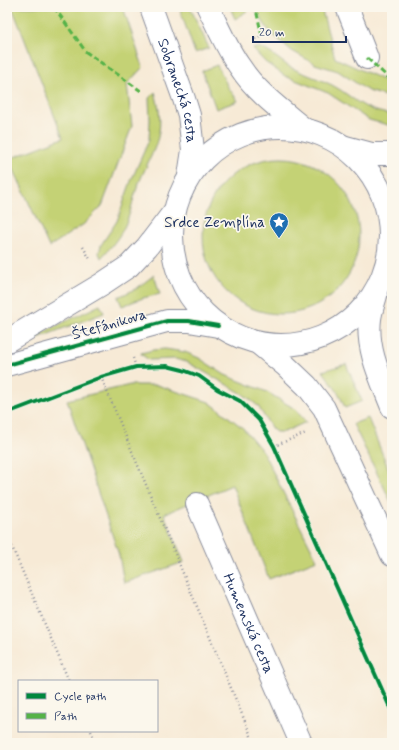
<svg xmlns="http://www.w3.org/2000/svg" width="399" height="750" viewBox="0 0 399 750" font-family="Mynerve,sans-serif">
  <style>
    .green { fill: #c4d274; stroke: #708069 }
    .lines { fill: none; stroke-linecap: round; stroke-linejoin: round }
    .minor-casing { stroke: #898c9a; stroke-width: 24 }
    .major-casing { stroke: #898c9a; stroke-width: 24 }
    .path { stroke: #898c9a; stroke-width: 2.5; stroke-dasharray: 1 3; stroke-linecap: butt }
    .minor { stroke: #fff; stroke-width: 22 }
    .major { stroke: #fff; stroke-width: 22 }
    .quiet { stroke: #55b248; stroke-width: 3; stroke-dasharray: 6 3; stroke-linecap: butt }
    .cycleway-casing { stroke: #fbf7ec; stroke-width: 6 }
    .cycleway { stroke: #00873e; stroke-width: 4 }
    .labels { text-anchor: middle; stroke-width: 3.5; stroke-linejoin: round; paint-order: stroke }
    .street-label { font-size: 15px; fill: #1b2f5e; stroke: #fbf7ec }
    .poi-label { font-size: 15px; fill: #1b2f5e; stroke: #fbf7ec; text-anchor: end }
  </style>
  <rect width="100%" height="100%" fill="#fbf7ec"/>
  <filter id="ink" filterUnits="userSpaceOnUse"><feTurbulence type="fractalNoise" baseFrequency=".025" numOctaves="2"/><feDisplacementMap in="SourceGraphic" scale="8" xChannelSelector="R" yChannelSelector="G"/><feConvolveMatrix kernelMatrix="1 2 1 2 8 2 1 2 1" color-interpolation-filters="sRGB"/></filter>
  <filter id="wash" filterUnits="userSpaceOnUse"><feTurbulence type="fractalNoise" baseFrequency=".012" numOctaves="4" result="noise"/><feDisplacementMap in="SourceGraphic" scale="16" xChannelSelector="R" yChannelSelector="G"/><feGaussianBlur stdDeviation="0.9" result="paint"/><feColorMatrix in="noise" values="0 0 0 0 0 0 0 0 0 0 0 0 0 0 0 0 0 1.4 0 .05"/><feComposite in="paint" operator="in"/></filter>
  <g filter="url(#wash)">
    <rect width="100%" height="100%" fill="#f7ead6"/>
    <g class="green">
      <path d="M12,7H123L143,67L127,84L132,126L102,206L84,224L49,247L9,159L63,138Z"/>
      <path d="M179,7H190L209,48L195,53Z"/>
      <path d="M230,7H321L335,58L392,84V98L368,91L338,71L315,64L292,51L270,32L253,7L235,19Z"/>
      <path d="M256,48C265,46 281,62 290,67C303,74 318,78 332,85C344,91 354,101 366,107C374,111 383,113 392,115V126L369,120L328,93L285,76L265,62L253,49Z"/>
      <path d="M217,65L228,87L238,101L216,109L202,71Z"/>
      <path d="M155,92C168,138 152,149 137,188C133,199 131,212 126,223C121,236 111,247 101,258L99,253L101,245L117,221L131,181L149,140L150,120L149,98Z"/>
      <circle cx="281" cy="236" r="78"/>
      <path d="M154,275L160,294L143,298L122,306L118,297L136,289Z"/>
      <path d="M100,305L104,313L38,338L35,336Z"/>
      <path d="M165,349L185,352L199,358L225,375L267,392L295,409L306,422L284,432H276L272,429L258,406L243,394L187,362L175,359L149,360L142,355L141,353L153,350Z"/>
      <path d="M346,364L362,401L345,408L339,394L323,371Z"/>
      <path d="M130,385H157L209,402L243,428L263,452L317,560L269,579L232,485L164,514L184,562L124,583L119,555L67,400Z"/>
      <path d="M368,418L392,478V504L353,424Z"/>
    </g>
  </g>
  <g filter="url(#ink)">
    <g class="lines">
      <g class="minor-casing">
        <g id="minor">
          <path d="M347,7L367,58"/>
          <path d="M7,341L102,284L129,266L147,247L173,213"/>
          <path d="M7,365L167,321H189L218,326"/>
          <path id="s1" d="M197,504L301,743"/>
        </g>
      </g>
      <g class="major-casing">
        <g id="major">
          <path id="s2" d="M151,7L184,99L189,115L193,150L189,176"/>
          <path d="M208,7C218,27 227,49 240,67C256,92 281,110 304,129"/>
          <circle cx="281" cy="236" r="109"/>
          <path d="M346,147L372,154H392"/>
          <path d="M376,295C374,303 371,311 370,319C366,349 381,379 392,407"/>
          <path d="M258,343L286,366L307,386L324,408L392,555"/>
        </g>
      </g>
      <g class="path">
        <path d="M255,39L262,36"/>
        <path d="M83,247L90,259"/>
        <path d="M133,358L136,367"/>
        <path d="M101,377L254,743"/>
        <path d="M274,446L306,433"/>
        <path d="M7,535L69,681"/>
        <path d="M91,731L96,743"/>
      </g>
      <use href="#minor" class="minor"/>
      <use href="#major" class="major"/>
      <g class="quiet">
        <path d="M54,7L86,52L141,91"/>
        <path d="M262,36L257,14L263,7"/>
        <path d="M367,58L392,81"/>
      </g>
      <g class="cycleway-casing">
        <g id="cycleway">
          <path d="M7,365L167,321H189L218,326"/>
          <path d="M7,413L101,377L136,367L167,366L183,370L199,376L217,389L240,401L259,420L274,446L392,712"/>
        </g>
      </g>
      <use href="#cycleway" class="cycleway"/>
    </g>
  </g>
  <defs>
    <g id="sight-pin" transform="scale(1)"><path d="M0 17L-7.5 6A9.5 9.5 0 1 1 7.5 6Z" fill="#1f6fb2" stroke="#fbf7ec"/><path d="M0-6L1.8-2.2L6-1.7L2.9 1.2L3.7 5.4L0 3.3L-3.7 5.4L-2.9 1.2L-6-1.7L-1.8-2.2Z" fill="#fff"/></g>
  </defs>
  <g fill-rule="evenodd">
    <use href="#sight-pin" x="279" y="222"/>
  </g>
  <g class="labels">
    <g class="street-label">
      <text dy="5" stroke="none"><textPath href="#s2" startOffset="88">Sobranecká cesta</textPath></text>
      <text transform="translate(109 324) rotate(-16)" y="5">Štefánikova</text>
      <text dy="5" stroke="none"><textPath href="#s1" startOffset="130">Humenská cesta</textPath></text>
    </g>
    <g class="poi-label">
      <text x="265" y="227">Srdce Zemplína</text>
    </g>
  </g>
  <rect width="399" height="750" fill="none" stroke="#fbf7ec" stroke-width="24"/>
  <rect x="18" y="680" width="140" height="52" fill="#fbf7ec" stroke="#a1a7b3"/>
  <rect x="26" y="693" width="20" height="6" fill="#00873e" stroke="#a1a7b3"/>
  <text x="54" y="700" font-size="12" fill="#1b2f5e">Cycle path</text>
  <rect x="26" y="713" width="20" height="6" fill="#55b248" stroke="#a1a7b3"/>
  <text x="54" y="720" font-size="12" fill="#1b2f5e">Path</text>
  <path d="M253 36v6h93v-6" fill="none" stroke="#1b2f5e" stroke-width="2"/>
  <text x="259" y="36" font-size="12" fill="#1b2f5e" stroke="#fbf7ec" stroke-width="3" paint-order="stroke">20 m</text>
</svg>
